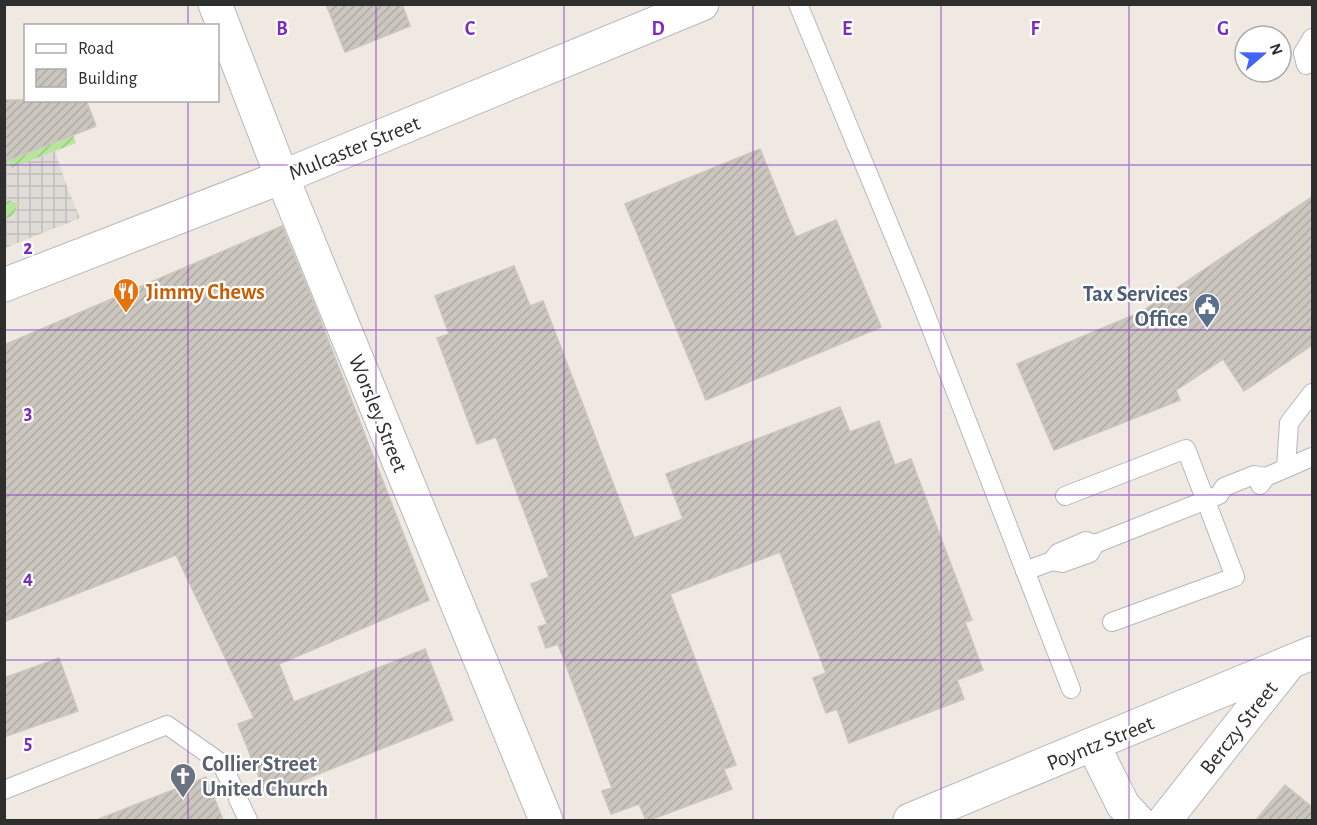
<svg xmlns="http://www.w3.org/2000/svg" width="1317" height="825" viewBox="0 0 1317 825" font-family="'Alegreya Sans',sans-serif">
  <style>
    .garden { fill: url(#garden-furrows) }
    .plaza { fill: url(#plaza-grid) }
    .building { fill: url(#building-hatch); stroke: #cbc5ba; stroke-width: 1.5 }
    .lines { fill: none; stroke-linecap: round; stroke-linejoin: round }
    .service-casing { stroke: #b4b7c1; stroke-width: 20 }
    .minor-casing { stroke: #b4b7c1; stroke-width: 35 }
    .tertiary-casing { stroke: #b4b7c1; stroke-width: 35 }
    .service { stroke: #fff; stroke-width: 18 }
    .minor { stroke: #fff; stroke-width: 33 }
    .tertiary { stroke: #fff; stroke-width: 33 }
    .grid { fill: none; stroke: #7b2cbf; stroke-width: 1.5; stroke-opacity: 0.55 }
    .labels { text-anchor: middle; stroke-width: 4.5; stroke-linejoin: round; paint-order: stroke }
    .street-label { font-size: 22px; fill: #2e2e2e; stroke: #fff }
    .food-label { font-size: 22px; font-weight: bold; fill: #c56008; stroke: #fff; text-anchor: start }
    .service-label { font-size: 22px; font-weight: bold; fill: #4e5e75; stroke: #fff; text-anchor: end }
    .worship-label { font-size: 22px; font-weight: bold; fill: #5b616d; stroke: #fff; text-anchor: start }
    .grid-label { font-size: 20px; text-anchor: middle; font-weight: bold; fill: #7b2cbf; stroke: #fff; stroke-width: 4.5; stroke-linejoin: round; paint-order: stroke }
  </style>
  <defs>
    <pattern id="garden-furrows" width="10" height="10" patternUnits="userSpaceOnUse" patternTransform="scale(1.5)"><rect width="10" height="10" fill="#b6e59e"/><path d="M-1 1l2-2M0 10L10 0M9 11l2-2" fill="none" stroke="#9dc588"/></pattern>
    <pattern id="plaza-grid" width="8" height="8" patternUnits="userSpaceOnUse" patternTransform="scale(1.5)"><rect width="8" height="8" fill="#dfdcd8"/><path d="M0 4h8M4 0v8" fill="none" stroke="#c0bdba"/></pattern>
    <pattern id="building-hatch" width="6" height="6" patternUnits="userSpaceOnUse" patternTransform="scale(1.5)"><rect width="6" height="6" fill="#cbc7bf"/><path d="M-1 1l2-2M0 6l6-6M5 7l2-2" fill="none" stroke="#afaba4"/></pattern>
  </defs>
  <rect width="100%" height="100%" fill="#efe9e1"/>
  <g class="garden">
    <path d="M5,117L19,157L73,135L76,143L11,168L5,151Z"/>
    <path d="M10,200L18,203L14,215L5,219L4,202Z"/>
  </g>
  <path class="plaza" d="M4,151L11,168L55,151L68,190L80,218L5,248V219L14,215L18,204L10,200L5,202Z"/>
  <g class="building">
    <path d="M326,4H402L410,26L345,52Z"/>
    <path d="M4,100H86L96,126L4,162Z"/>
    <path d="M760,149L796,237L836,220L881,327L706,400L625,204Z"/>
    <path d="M1312,197V345L1244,391L1223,359L1176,390L1180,400L1054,450L1017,364L1141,312Z"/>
    <path d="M282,226L315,306L429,600L279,664L294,702L425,649L453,720L266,795L238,724L254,718L176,555L4,622V345Z"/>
    <path d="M514,266L530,306L543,301L634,538L683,519L666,474L840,407L850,432L879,421L895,465L911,459L972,620L965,622L983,670L957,680L964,699L849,743L837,709L826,713L813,678L826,673L780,552L670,594L736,765L724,769L732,789L650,820H646L639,804L611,814L602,791L612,788L558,644L546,648L538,627L547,624L531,584L549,577L496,437L477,444L437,338L449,334L435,296Z"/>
    <path d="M59,658L78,711L4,737V678Z"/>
    <path d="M206,777L223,820H100L99,819Z"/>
    <path d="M1285,785L1312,807V820H1256Z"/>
  </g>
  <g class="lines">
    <g class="service-casing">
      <g id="service">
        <path d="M798,4L917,292L1071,689"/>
        <path d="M1306,65L1303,53L1312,38"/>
        <path d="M1286,468L1289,423L1312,393"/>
        <path d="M1260,485L1266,477L1312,457"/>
        <path d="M1065,496L1186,449L1235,577L1112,622"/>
        <path d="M1052,561L1062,563L1090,553L1095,544L1219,495L1224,487L1254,475L1266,477"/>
        <path d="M1025,571L1052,561L1058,553L1086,541L1095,544"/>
        <path d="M4,790L167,725L221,763L233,787"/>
        <path d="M238,799L248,820"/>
      </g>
    </g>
    <g class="minor-casing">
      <g id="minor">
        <path d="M215,4L282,177L546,820"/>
        <path d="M1093,745L1123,805L1137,820"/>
        <path d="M910,820L1312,653"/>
        <path d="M1165,820L1247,716L1287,666"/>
      </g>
    </g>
    <g class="tertiary-casing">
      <path id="tertiary" d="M4,285L282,177L702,4"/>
    </g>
    <use href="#service" class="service"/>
    <use href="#minor" class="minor"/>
    <use href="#tertiary" class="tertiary"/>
  </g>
  <path class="grid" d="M188,4V26M376,4V820M564,4V820M753,4V820M941,4V820M1129,4V820M188,100V820M4,165H1312M4,330H1312M4,495H1312M4,660H1312"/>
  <defs>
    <g id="restaurant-pin" transform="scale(1.35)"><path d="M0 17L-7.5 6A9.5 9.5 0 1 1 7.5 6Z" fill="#e8710a" stroke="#fff"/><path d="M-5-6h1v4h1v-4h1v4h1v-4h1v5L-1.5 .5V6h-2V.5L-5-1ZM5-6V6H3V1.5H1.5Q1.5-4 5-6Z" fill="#fff"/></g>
    <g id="civic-pin" transform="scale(1.35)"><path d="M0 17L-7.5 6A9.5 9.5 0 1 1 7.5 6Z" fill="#5c6f8a" stroke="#fff"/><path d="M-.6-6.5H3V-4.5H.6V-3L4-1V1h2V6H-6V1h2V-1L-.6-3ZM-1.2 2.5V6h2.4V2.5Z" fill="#fff"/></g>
    <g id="church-pin" transform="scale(1.35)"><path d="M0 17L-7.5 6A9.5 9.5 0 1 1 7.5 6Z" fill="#6b7280" stroke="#fff"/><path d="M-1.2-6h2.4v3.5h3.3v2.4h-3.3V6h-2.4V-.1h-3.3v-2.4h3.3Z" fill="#fff"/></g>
  </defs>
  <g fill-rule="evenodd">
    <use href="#restaurant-pin" x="126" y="291"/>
    <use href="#civic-pin" x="1207" y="306"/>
    <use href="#church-pin" x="183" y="776"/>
  </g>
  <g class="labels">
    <g class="street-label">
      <text transform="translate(354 147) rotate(-22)" y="8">Mulcaster Street</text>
      <text transform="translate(379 413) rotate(68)" y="8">Worsley Street</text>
      <text transform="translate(1238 727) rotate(-52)" y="8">Berczy Street</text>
      <text transform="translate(1100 742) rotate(-22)" y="8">Poyntz Street</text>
    </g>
    <g class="food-label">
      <text x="146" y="299">Jimmy Chews</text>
    </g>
    <g class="service-label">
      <text x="1188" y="301">Tax Services<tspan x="1188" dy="25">Office</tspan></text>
    </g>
    <g class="worship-label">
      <text x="202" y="771">Collier Street<tspan x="202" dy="25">United Church</tspan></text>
    </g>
  </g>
  <g class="grid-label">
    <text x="282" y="35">B</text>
    <text x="470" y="35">C</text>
    <text x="658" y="35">D</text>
    <text x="847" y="35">E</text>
    <text x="1035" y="35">F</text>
    <text x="1223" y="35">G</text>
    <text x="28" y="254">2</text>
    <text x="28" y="419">3</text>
    <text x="28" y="584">4</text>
    <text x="28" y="749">5</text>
  </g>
  <rect width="1317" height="825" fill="none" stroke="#2e2e2e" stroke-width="12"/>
  <rect x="24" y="24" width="195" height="78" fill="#ffffff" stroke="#ababab" stroke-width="1.5"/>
  <rect x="36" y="44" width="30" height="9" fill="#ffffff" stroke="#ababab" stroke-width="1.5"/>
  <text x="78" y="54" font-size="18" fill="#2e2e2e">Road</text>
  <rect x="36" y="69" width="30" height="18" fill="url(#building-hatch)" stroke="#ababab" stroke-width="1.5"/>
  <text x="78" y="84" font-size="18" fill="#2e2e2e">Building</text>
  <g transform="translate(1263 54) rotate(70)"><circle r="28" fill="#ffffff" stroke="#ababab" stroke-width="1.5"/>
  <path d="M0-4.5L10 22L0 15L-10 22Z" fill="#4264fb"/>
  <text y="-9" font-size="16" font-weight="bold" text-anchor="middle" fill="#2e2e2e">N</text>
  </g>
</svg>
